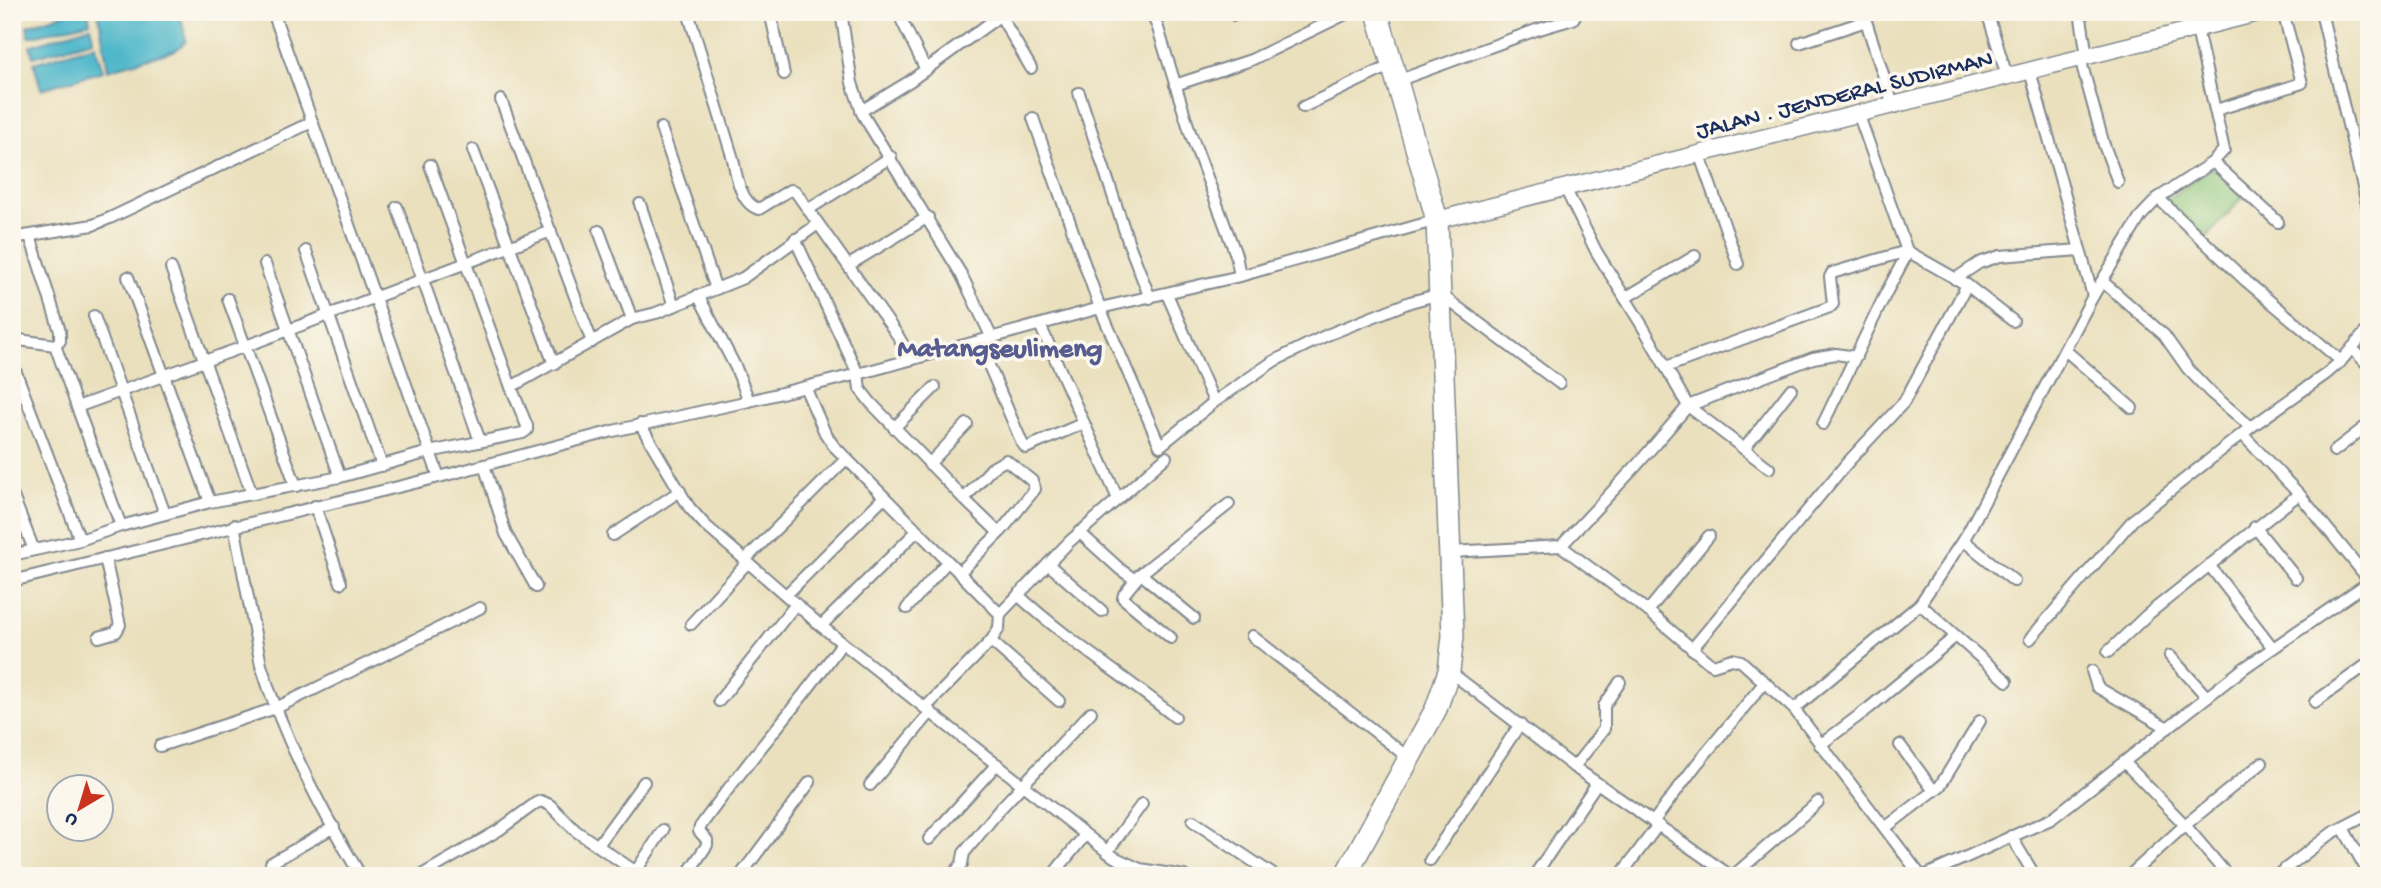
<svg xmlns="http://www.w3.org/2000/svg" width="2381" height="888" viewBox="0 0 2381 888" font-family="'Gochi Hand',sans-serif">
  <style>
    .green { fill: #8ec679; stroke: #547a6c; stroke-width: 2 }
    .water { fill: #4bb6c9; stroke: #337294; stroke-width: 2 }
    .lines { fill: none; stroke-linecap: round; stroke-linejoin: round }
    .street-casing { stroke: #82888e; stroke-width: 14 }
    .secondary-casing { stroke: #82888e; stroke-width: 19 }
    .highway-casing { stroke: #82888e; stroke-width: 24 }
    .street { stroke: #fff; stroke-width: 10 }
    .secondary { stroke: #fff; stroke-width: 16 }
    .highway { stroke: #fff; stroke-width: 21 }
    .labels { text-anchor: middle; stroke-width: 7; stroke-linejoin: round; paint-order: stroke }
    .street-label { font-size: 24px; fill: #1b2f5e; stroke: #fbf7ec }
    .quarter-label { font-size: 28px; font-weight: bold; fill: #565c90; stroke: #fbf7ec }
  </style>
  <rect width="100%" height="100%" fill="#fbf7ec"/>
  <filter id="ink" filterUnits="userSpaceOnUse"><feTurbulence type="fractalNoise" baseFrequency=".0143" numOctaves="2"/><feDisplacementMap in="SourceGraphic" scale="14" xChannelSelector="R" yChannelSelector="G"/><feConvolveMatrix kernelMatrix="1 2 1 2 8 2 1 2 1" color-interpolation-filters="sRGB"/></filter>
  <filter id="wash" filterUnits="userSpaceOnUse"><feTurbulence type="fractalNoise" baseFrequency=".00686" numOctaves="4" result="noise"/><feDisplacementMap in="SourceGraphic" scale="28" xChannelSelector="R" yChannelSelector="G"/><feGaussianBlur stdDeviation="1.57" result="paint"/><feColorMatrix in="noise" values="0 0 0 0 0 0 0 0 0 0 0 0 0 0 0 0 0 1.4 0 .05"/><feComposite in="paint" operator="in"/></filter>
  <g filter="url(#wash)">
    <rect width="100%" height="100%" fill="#eae0bd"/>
    <path class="green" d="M2213,167L2243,197L2206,238L2166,200Z"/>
    <g class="water">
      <path d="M71,12H88L90,22L29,37L27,26Z"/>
      <path d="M98,12H180L186,41L176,50L108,70Z"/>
      <path d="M91,26L93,40L33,57L30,46Z"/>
      <path d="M95,45L103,71L41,89L34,63Z"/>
    </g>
  </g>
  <g filter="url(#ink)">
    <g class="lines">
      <g class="street-casing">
        <g id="street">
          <path d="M273,12L439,477"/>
          <path d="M688,12L733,159C736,175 741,205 759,209L790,190L795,191L898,336L911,359"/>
          <path d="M770,12L784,74"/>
          <path d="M841,12L852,83L863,115L961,274L992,338"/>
          <path d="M1150,12L1157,25L1190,132L1236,255L1240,276"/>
          <path d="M1863,12L1893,105"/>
          <path d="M1987,12L2007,76"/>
          <path d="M2080,12L2087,56"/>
          <path d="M2321,12L2369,212"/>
          <path d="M1000,15L1031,68"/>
          <path d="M1234,15L1240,12"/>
          <path d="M902,21L926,70"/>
          <path d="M1799,43L1866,21"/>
          <path d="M2080,58L2104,145L2118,182"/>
          <path d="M2030,71L2093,296"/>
          <path d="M1397,81L1536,30L1573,19L1577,12"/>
          <path d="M1175,85L1251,60L1350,12"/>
          <path d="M1079,93L1129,244L1150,298"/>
          <path d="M501,100L592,342"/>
          <path d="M1303,107L1392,65"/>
          <path d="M2216,110L2302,83L2283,12"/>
          <path d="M861,111L910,81L1005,12"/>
          <path d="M1858,113L1907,251L1967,285L2013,321"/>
          <path d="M1033,118L1100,308L1160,446L1214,402L1274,361L1327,335L1410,302L1440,294L1559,383"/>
          <path d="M661,128L716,289"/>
          <path d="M473,150L554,364"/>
          <path d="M1699,153L1738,264"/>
          <path d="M2213,162L2278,222"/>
          <path d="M430,165L511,387"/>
          <path d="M1565,188L1596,251L1643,327L1688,406L1769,468"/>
          <path d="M2158,198L2246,281L2341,361"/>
          <path d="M640,204L674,306"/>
          <path d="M397,207L480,441"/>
          <path d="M809,209L891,157"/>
          <path d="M599,231L632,319"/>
          <path d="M30,236L60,331V341L55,345"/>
          <path d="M12,238L93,225L110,218L312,122"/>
          <path d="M795,239L858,374L860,389L871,403L964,499"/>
          <path d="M306,251L382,466"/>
          <path d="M265,264L340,477"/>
          <path d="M849,265L928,217"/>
          <path d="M171,268L252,494"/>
          <path d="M128,277L210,502"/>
          <path d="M1955,279L1979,263L2000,256L2080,250"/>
          <path d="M2102,281L2164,335L2188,369L2211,393L2251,427"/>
          <path d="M1167,294L1214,402"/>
          <path d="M698,295L736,368L749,401"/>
          <path d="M1625,298L1695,256"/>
          <path d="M228,299L296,486"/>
          <path d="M94,316L165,514"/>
          <path d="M1040,325L1118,499"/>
          <path d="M12,339L55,345L77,407L246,346L551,231"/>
          <path d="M979,342L1022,443L1026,448L1084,423"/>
          <path d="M2352,348L2369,366"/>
          <path d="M2065,350L2132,408"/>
          <path d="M12,362L80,540"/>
          <path d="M1666,367L1830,307L1833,304L1830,277L1832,273L1907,251"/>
          <path d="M805,387L825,433L833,445L1000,614"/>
          <path d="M77,407L121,526"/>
          <path d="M640,424L689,507L705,525L821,626L1114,857L1140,869L1184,876"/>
          <path d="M1823,424L1885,295L1908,252"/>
          <path d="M894,428L935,387"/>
          <path d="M2242,434L2299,494L2369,580"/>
          <path d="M1744,449L1791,389"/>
          <path d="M2334,451L2369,424"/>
          <path d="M929,464L967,424"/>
          <path d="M484,465L506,534L536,587"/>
          <path d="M12,494L34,550"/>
          <path d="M315,506L341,583"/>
          <path d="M234,525L261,665C283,736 322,812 361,876"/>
          <path d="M2255,527L2296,578"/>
          <path d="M1079,532L1121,570L1134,579L1229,504"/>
          <path d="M613,535L680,491"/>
          <path d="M1963,540L2014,581"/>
          <path d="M1561,546L1637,465L1688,406L1813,358L1836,354L1856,357"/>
          <path d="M1450,552L1561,546L1648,611L1708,662L1713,665L1732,659L1741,661L1794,709L1921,876"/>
          <path d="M12,555L80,540L121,526L210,502L340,477L429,452L523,433L527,430V426L511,387L632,319L656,313L743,278L818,224"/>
          <path d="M745,560L847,458"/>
          <path d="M1048,564L1102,611"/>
          <path d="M2209,565L2273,648"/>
          <path d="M959,573L1002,530L1035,489L1032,481L1006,460L992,468L964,499L999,533"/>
          <path d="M1141,574L1194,618"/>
          <path d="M1137,578L1124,594L1123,598L1171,638"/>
          <path d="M12,581L439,477L613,431L749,401L858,374L1100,308L1240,276L1437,220"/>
          <path d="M786,595L884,497"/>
          <path d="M1018,595C1067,640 1124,676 1175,717"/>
          <path d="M1920,604L1956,636"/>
          <path d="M907,608L947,562"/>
          <path d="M1648,611L1709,536"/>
          <path d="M691,624L748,562"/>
          <path d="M821,626L917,531"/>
          <path d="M1252,636L1410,759"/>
          <path d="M99,637L116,632L120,625L105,558"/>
          <path d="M2030,639L2133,520L2251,427L2326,374L2341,361L2369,328"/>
          <path d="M991,641L1059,701"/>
          <path d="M1692,649L1847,463L1904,402L1967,285"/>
          <path d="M2108,652L2147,615L2299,494"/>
          <path d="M2170,656L2207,697"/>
          <path d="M1449,671L1574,767L1731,876"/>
          <path d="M2092,671L2097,687L2168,728"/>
          <path d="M719,701L796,604"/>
          <path d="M2315,702L2369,663"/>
          <path d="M925,708L991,641L999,628L1000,614L1069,542L1166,457"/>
          <path d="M1794,709L1920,604L1967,534L2093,296L2141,216L2158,198L2213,162L2224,150L2197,30"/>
          <path d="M1820,745L1869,708L1956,636L2007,681"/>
          <path d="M1900,745L1934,791"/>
          <path d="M160,746L276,708L480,608"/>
          <path d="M2124,762L2185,825L2228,876"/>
          <path d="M1574,767L1604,729V706L1620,682"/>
          <path d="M870,785L931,712"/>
          <path d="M1193,821L1275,876"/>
          <path d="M1653,822L1696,765L1765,682"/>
          <path d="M1885,828L1940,786L1980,721"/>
          <path d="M2343,828L2369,874"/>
          <path d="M2011,836L2035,876"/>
          <path d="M929,839L997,764"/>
          <path d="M598,845L644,782"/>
          <path d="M1107,852L1142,804"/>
          <path d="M1430,860L1520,724"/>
          <path d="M271,863L334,827"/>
          <path d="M636,871L663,830"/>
          <path d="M420,876L499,830L536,803L541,801L550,805L576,831L642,876"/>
          <path d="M686,876L707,845V840L699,831L700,827C745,763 798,706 842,643"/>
          <path d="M740,876L810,782"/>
          <path d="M952,876L962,864L964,853L1000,809L1091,712"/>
          <path d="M1052,876L1085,835"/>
          <path d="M1534,876L1597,783"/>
          <path d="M1620,876L1658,825"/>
          <path d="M1733,876L1818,802"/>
          <path d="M1924,876L2051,819L2244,668L2369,582"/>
          <path d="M2129,876L2185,825L2262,763"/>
          <path d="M2276,876L2332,833L2369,814"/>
        </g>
      </g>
      <g class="secondary-casing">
        <path id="secondary" d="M1437,220L2262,12"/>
      </g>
      <g class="highway-casing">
        <path id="highway" d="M1345,876L1436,709L1449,671L1453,636L1437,220L1377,12"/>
      </g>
      <use href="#street" class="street"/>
      <use href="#secondary" class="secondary"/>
      <use href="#highway" class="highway"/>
    </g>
  </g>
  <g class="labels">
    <g class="street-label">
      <text transform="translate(1844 93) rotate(-14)" y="8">JALAN . JENDERAL SUDIRMAN</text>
    </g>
    <g class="quarter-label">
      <text x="1000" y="356">Matangseulimeng</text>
    </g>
  </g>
  <rect width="2381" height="888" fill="none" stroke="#fbf7ec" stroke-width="42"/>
  <g transform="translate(80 808) rotate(218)"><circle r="33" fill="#fbf7ec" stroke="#a1a7b3" stroke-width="2"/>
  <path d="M0-5L12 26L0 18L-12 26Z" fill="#c8321e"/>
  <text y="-10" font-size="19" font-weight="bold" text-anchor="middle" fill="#1b2f5e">U</text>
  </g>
</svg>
